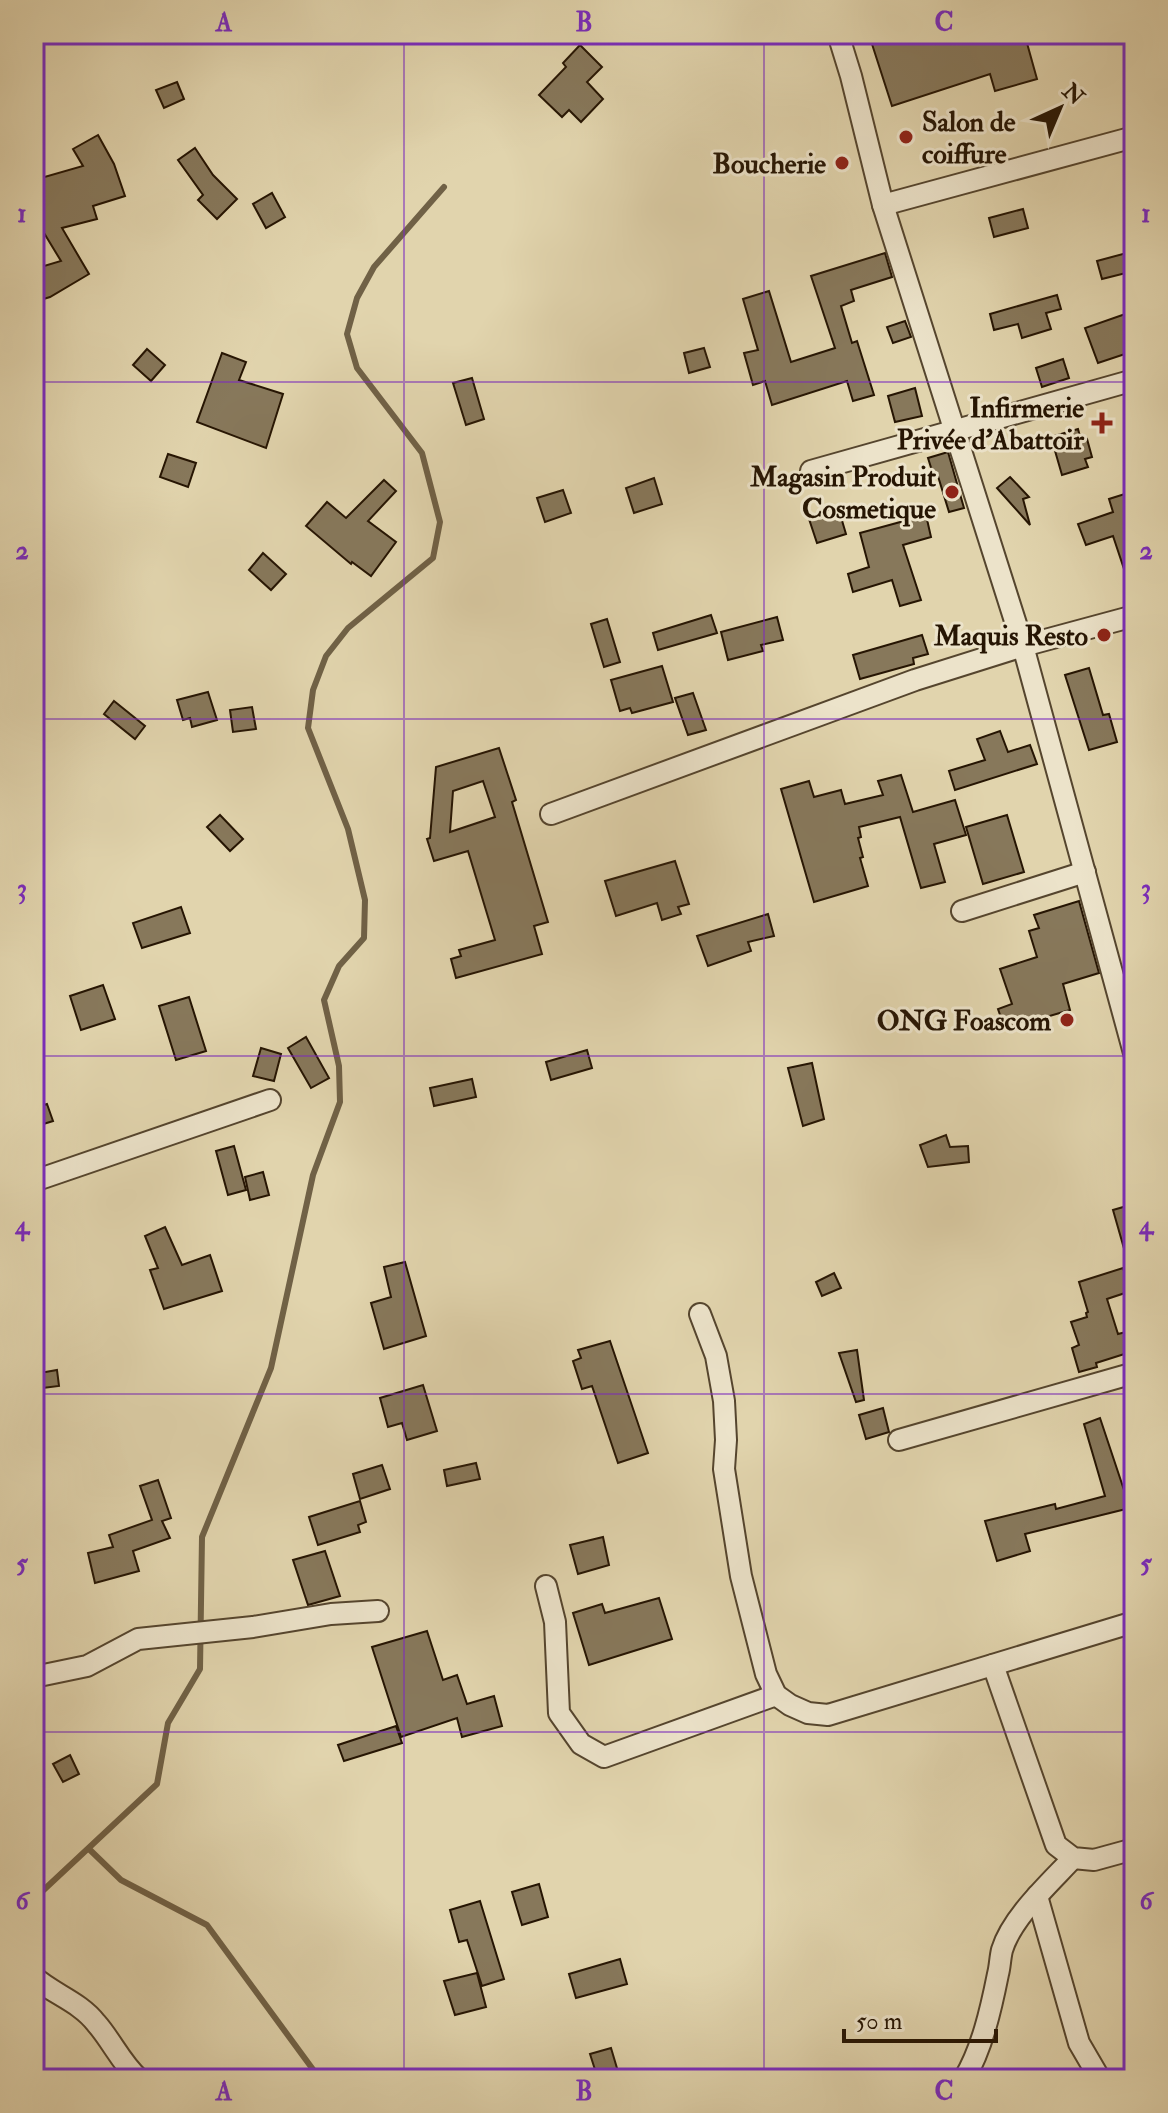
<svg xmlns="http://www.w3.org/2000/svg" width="1168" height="2113" viewBox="0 0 1168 2113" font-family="'IM FELL Double Pica',serif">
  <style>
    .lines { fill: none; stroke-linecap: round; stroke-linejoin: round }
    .stream { stroke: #706146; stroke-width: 6 }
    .building { fill: #87785b; stroke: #261503; stroke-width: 2; fill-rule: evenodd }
    .minor-casing { stroke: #55452e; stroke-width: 24 }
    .minor { stroke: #ece3ca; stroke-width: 20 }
    .grid { fill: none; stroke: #7b2cbf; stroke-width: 2; stroke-opacity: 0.55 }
    .poi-dot { fill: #8f2418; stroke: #ece3ca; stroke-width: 3 }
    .labels { text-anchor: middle; stroke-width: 6; stroke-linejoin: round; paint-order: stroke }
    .poi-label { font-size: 28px; font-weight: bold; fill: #261503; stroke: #ece3ca; text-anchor: end }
    .neatline { fill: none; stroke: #7b2cbf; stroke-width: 3 }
    .grid-label { font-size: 26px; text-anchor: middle; font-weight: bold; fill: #7b2cbf }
  </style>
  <rect width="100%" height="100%" fill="#e1d4ad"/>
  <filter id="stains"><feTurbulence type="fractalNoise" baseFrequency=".0025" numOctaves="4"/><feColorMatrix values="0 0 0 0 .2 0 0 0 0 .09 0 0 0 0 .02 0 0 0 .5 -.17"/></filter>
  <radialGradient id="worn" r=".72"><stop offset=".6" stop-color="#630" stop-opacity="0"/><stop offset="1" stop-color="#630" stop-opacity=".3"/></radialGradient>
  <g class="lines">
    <g class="stream">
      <path d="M89,1849L121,1880L207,1925L320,2079"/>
      <path d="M34,1899L157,1784L168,1723L200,1669L202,1537L271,1368L313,1175L340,1102L339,1066L324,1000L339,966L364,938L365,900L348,829L308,728L313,690L326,656L348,628L433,558L440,522L422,453L357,368L347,334L357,298L374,267L444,187"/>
    </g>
  </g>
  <g class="building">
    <path d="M894,34H1003L1005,41L1025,36L1037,79L995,91L990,74L892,106L871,41Z"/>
    <path d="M580,45L602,67L587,82L603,99L581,122L569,110L562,117L539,95L566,67L563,63Z"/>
    <path d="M177,82L184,99L164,108L156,90Z"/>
    <path d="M98,135L114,164L125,196L93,206L97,219L62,228L89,274L50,297L34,302V269L61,261L44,233L38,235L34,221V180L83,166L73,149Z"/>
    <path d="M195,148L213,175L237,199L217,219L198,200L203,195L178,160Z"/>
    <path d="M272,193L285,217L266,228L253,204Z"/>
    <path d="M1023,209L1028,228L994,237L989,218Z"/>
    <path d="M1134,251V271L1102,279L1097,261Z"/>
    <path d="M885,253L892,277L851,290L854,301L841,306L852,343L857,341L874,395L853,401L847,381L772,405L765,381L753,385L744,353L758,350L743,299L769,291L791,362L835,348L811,276Z"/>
    <path d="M1057,295L1061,309L1046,313L1051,329L1022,338L1018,324L994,330L990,314Z"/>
    <path d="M1134,311V351L1098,363L1085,328Z"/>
    <path d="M905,321L911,337L893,343L887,327Z"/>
    <path d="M704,348L710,367L689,373L684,353Z"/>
    <path d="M147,349L165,365L151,381L133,365Z"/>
    <path d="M222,353L246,362L239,380L283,394L266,448L197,422Z"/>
    <path d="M1063,359L1069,378L1042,387L1036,368Z"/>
    <path d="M472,378L484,419L466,425L453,383Z"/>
    <path d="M915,388L922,416L895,422L888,396Z"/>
    <path d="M1078,429L1081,440L1087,439L1092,457L1085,459L1088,467L1062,475L1051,437Z"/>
    <path d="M948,452L964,508L949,512L937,473L933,474L928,458Z"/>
    <path d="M168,454L196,463L188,487L160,477Z"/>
    <path d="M1010,477L1029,497L1023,499L1030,525L997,488Z"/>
    <path d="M654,478L662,504L634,513L626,488Z"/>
    <path d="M384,480L396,491L368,521L396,542L371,576L352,562L351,564L306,526L327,502L346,518Z"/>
    <path d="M563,490L571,513L545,522L537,498Z"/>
    <path d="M1134,491V589L1131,590L1113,536L1086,545L1078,524L1113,512L1109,499Z"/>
    <path d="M838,507L846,534L817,543L808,516Z"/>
    <path d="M926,515L931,537L903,545L921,600L900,606L892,580L853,592L848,574L869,567L860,533Z"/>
    <path d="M263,553L286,574L271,590L249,570Z"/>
    <path d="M711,615L717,633L658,650L653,633Z"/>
    <path d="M777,617L783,640L761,645L763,651L728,660L721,632Z"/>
    <path d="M607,619L620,662L604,667L591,624Z"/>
    <path d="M922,635L928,654L913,658L914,664L860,679L853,655Z"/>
    <path d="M662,666L673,702L632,713L630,708L620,711L611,680Z"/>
    <path d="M1089,668L1103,715L1109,714L1117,742L1089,750L1065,675Z"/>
    <path d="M208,692L217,720L192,727L190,718L183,720L177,700Z"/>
    <path d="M693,693L706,730L688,735L675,698Z"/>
    <path d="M114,701L145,726L135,739L104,714Z"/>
    <path d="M252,707L256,729L233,732L230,710Z"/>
    <path d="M1000,731L1008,752L1030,745L1037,764L955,790L949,771L985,760L977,739Z"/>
    <path d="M499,748L516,800L512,802L548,922L534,926L542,954L456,978L451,959L461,956L459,950L495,940L468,851L434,861L427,839L430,838L436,767ZM483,781L495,817L450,832L453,791Z"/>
    <path d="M901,775L913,812L955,800L966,835L934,844L945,882L921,888L900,817L859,827L861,837L858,838L863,857L860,858L868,886L814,902L781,789L809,781L814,797L841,790L845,804L883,795L878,781Z"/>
    <path d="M220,815L243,839L230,851L207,827Z"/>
    <path d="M1007,815L1024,872L983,884L966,827Z"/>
    <path d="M675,861L689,904L678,907L681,914L662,920L657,903L616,916L605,881Z"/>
    <path d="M1079,901L1099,973L1063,984L1070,1010L1005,1029L998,1009L1012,1004L1000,969L1037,957L1029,931L1039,928L1034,915Z"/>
    <path d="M181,907L190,933L142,948L133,923Z"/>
    <path d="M768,914L774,936L748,942L751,951L708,966L697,936Z"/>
    <path d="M103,985L115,1019L81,1030L70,996Z"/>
    <path d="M189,997L206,1051L176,1060L159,1006Z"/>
    <path d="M306,1037L329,1078L311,1088L288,1048Z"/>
    <path d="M261,1048L281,1054L274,1081L253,1076Z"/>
    <path d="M587,1050L592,1068L551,1080L546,1062Z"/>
    <path d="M812,1063L824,1119L803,1126L788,1068Z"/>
    <path d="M472,1079L476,1097L434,1106L430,1088Z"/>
    <path d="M47,1104L53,1121L34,1127V1108Z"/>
    <path d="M946,1135L950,1147L968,1146L969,1162L928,1167L920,1145Z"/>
    <path d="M234,1146L246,1190L228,1195L216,1151Z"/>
    <path d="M263,1172L269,1195L250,1200L245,1177Z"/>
    <path d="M1130,1205L1134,1218V1265L1129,1266L1113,1210Z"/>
    <path d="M165,1227L182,1265L210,1255L222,1291L164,1309L150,1270L158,1268L145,1236Z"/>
    <path d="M405,1262L426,1336L384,1349L371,1303L391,1297L384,1267Z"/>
    <path d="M1123,1268L1131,1291L1107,1299L1118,1334L1134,1330V1351L1096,1363L1097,1367L1079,1372L1072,1348L1079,1345L1071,1322L1087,1317L1086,1313L1088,1312L1079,1282Z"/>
    <path d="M834,1273L841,1288L822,1296L816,1282Z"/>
    <path d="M610,1341L648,1453L618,1463L592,1386L582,1389L573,1361L581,1358L578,1350Z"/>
    <path d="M857,1350L864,1400L856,1402L839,1353Z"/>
    <path d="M57,1370L59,1386L34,1389V1374Z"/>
    <path d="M423,1385L437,1431L407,1440L402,1423L388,1427L380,1398Z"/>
    <path d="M883,1408L889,1432L866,1439L859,1415Z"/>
    <path d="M1100,1418L1130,1508L1025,1534L1030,1551L997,1561L985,1521L1055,1504L1056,1509L1105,1496L1084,1424Z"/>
    <path d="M476,1463L480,1479L447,1486L444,1470Z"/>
    <path d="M382,1465L390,1489L360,1499L353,1474Z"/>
    <path d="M158,1480L171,1518L162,1521L170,1538L133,1551L139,1571L95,1583L88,1553L113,1547L109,1535L152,1520L140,1486Z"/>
    <path d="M360,1501L366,1522L358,1525L360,1532L318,1545L309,1517Z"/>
    <path d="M603,1537L609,1565L578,1574L570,1545Z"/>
    <path d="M325,1551L340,1596L308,1605L293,1560Z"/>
    <path d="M659,1598L672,1639L589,1665L573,1613L602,1604L605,1613Z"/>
    <path d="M427,1631L443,1680L457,1675L467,1704L494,1696L502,1726L462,1737L457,1718L401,1737L372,1647Z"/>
    <path d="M396,1726L402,1743L344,1761L338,1745Z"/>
    <path d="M70,1755L79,1774L63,1782L53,1764Z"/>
    <path d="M539,1884L548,1917L522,1925L512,1892Z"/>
    <path d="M480,1901L504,1979L482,1986L467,1940L459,1942L450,1910Z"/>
    <path d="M620,1959L627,1984L576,1998L569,1974Z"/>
    <path d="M477,1973L486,2007L455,2015L444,1981Z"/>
    <path d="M611,2048L619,2075L598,2079L590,2054Z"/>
  </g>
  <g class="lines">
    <g class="minor-casing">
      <g id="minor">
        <path d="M838,34L851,76L883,205L1023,646L1134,1053"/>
        <path d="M883,205L1134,137"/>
        <path d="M811,471L1134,380"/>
        <path d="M551,814L915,680L1023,646L1134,616"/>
        <path d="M962,911L1085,872"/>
        <path d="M34,1181L270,1100"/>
        <path d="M700,1314L716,1356L724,1401L726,1440L724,1469L741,1576L766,1674L776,1695L790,1705L808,1713L828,1715L1134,1622"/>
        <path d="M899,1440L1134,1373"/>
        <path d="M546,1586L555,1622L559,1713L581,1744L604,1757L776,1695"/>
        <path d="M993,1665L1056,1845L1073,1858L1094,1860L1134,1849"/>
        <path d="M34,1677L87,1666L138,1639L253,1627L331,1614L378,1611"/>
        <path d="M1037,1896L1079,2043L1100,2079"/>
        <path d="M34,1977C53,1994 80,2002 96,2023C112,2041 121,2063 139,2079"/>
        <path d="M964,2079C982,2049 991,2009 998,1974C1000,1967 1000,1958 1002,1950C1012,1917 1050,1883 1073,1858"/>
      </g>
    </g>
    <use href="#minor" class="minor"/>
  </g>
  <path class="grid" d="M404,34V2079M764,34V2079M34,382H1134M34,719H1134M34,1056H1134M34,1394H1134M34,1732H1134"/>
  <g class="poi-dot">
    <circle cx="906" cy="137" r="8"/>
    <circle cx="842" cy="163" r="8"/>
    <path d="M1098 411h8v8h8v8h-8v8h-8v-8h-8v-8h8z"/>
    <circle cx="952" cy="492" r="8"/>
    <circle cx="1104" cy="635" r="8"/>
    <circle cx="1067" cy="1020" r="8"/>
  </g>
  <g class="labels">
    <g class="poi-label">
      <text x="922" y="131" text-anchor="start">Salon de<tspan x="922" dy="32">coiffure</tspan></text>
      <text x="826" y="173">Boucherie</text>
      <text x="1084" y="417">Infirmerie<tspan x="1084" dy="32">Privée d'Abattoir</tspan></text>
      <text x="936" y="486">Magasin Produit<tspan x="936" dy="32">Cosmetique</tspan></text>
      <text x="1088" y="645">Maquis Resto</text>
      <text x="1051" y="1030">ONG Foascom</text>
    </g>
  </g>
  <rect width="1168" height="2113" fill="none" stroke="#e1d4ad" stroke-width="88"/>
  <g transform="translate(1060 108) rotate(44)" stroke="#ece3ca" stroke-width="6" paint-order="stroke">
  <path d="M0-6L14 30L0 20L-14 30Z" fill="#261503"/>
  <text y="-12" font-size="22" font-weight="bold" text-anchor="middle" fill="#261503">N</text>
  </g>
  <path d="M844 2029v12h152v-12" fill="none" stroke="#261503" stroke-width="4"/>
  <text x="856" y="2029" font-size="24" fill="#261503" stroke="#ece3ca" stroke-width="6" paint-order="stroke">50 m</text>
  <rect x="44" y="44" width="1080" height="2025" class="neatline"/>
  <g class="grid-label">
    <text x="224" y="31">A</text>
    <text x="584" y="31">B</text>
    <text x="944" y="31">C</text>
    <text x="22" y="222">1</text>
    <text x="1146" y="222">1</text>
    <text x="22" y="559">2</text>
    <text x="1146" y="559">2</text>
    <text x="22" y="897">3</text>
    <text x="1146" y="897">3</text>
    <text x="22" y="1234">4</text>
    <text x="1146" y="1234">4</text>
    <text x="22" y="1572">5</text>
    <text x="1146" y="1572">5</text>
    <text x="22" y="1909">6</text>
    <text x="1146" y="1909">6</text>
    <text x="224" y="2100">A</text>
    <text x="584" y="2100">B</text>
    <text x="944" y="2100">C</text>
  </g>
  <rect width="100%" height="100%" filter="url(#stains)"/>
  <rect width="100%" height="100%" fill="url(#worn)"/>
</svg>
